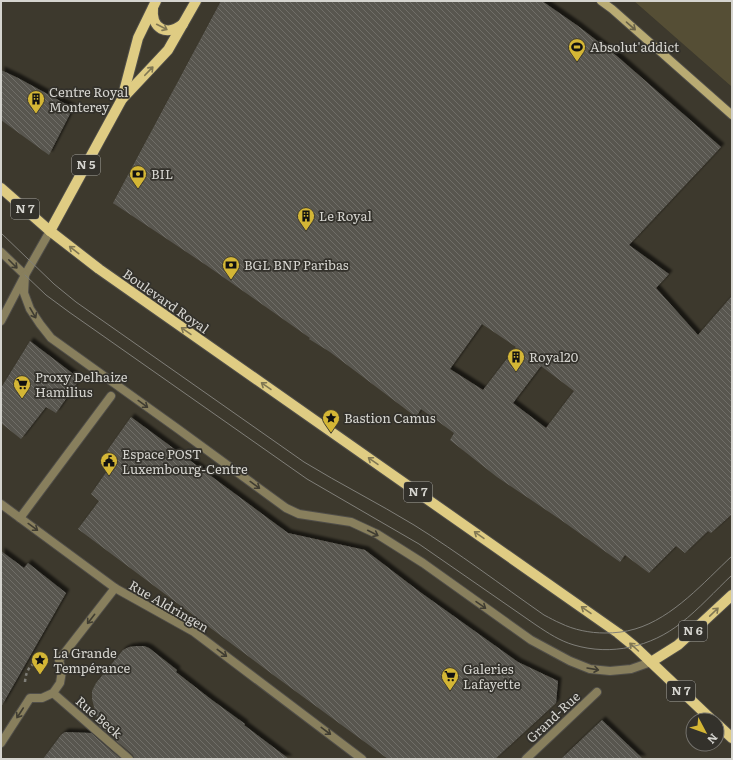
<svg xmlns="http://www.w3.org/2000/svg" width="733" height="760" viewBox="0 0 733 760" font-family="Literata,serif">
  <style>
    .built { fill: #3d392d; fill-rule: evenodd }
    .park { fill: #554e35 }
    .building { fill: url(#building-back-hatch); fill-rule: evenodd; filter: url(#shadow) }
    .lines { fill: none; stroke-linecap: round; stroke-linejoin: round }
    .lane-casing { stroke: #504e49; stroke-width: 10 }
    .street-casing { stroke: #504e49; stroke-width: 10 }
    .secondary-casing { stroke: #504e49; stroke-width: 10 }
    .primary-casing { stroke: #504e49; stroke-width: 12 }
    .path { stroke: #7e7d77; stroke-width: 2.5; stroke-dasharray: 3 3; stroke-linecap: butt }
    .lane { stroke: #887f5d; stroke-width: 8 }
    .street { stroke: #887f5d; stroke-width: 8 }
    .secondary { stroke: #b9ab73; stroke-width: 8 }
    .primary { stroke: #dfcc83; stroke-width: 10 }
    .tram { stroke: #807f79; stroke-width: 1 }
    .oneway { stroke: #696248 }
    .oneway2 { stroke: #807753 }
    .oneway3 { stroke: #403d32 }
    .labels { text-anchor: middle; stroke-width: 3.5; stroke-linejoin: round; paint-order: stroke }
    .shield { fill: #33312b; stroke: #a4a39e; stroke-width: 1 }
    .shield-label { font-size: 12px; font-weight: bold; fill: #d5d4cf }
    .poi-label { font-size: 13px; fill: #d5d4cf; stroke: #33312b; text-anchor: start }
    .street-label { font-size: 13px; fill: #d5d4cf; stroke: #33312b }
  </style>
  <defs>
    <pattern id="building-back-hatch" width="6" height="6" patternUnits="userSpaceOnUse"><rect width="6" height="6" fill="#595750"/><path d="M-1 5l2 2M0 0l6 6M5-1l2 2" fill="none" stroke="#706e68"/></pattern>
    <filter id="shadow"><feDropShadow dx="3.5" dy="-3.5" stdDeviation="1" flood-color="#0009"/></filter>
  </defs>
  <rect width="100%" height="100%" fill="#33312b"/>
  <path class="built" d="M1,1H634L732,87V759H1ZM693,720H717V744H693Z"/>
  <path class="park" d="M634,1H732V87Z"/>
  <g class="building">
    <path d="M221,1H542L578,26L618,57L721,147L629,245L669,274L656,288L698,335L732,296V514L711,533L708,531L685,553L676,546L649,573L625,555L620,562L561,520L497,477L450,440L454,433L421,409L416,417L330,352L309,339L310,338L206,265L113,203ZM482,324L516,347L483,390L450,369ZM541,366L574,391L546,428L513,403Z"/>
    <path d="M1,70L18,78L73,108L49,155L1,120Z"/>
    <path d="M30,341L80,379L56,413L46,407L21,439L1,423V388Z"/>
    <path d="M131,417L288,533L365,550L420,592L518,662L558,681L556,703L495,759H388L272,674L78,529L99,501L91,494L116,458L107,451Z"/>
    <path d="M1,551L24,568L28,563L66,593L1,707Z"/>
    <path d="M137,646H144L149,648L177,670L176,672L212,700L245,724L244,725L289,759H134L133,755L99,726L92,699V691L96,683L123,650L129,647Z"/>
    <path d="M602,720L643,759H561Z"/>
    <path d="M65,732L91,733L121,759H43L61,735Z"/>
  </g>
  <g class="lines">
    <g class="lane-casing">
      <g id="lane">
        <path d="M50,231L25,275L24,293L30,309L40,324L51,338L178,429L286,508L299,514L351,522L377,534L423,563L531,640L570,661L590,669L610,671L631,669L651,662"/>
        <path d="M1,252L25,275"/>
      </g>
    </g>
    <g class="street-casing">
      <g id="street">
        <path d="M1,321L25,275"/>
        <path d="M1,504L115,588L194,632L362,759"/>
        <path d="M20,518L111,396"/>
        <path d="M53,693L129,759"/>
        <path d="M1,743L30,698H42L53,693L60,683L62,671L59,660L115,588"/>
        <path d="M526,759L597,692"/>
      </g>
    </g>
    <g class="secondary-casing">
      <path id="secondary" d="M601,1L612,9L732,115"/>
    </g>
    <g class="primary-casing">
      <g id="primary">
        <path d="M153,8C151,29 167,37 183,24"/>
        <path d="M123,98L168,50L196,1"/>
        <path d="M1,188L50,231L99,269L350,445L618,633L634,646L712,720"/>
        <path d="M50,231L122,99L138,38L156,1"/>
        <path d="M651,662L678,645L732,595"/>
        <path d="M717,724L732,738"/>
      </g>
    </g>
    <path class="path" d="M25,682C26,669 31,664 42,659"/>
    <use href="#lane" class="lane"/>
    <use href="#street" class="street"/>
    <use href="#secondary" class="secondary"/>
    <use href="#primary" class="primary"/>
    <g class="tram">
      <path d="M1,233L54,284L76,302L304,462C340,484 378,503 414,525C459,553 501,585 544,615C550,618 555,621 560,623C574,630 590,633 605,633C615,633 625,632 635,629C673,618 704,582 732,556"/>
      <path d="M25,275L46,295L69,312L307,479L419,544L536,625C548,633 560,641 574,645C611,656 651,647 681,623C699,609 715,591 732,575"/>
    </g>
  </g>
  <defs><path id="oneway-shaft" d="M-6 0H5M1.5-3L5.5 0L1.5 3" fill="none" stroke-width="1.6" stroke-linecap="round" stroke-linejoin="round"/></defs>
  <use class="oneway" href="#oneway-shaft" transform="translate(631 26) rotate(41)"/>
  <g class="oneway2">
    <use href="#oneway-shaft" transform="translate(162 27) rotate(27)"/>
    <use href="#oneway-shaft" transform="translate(149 71) rotate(-46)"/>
    <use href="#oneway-shaft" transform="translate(74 250) rotate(-142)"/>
    <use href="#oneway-shaft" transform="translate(186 331) rotate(-145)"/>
    <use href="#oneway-shaft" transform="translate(266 386) rotate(-145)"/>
    <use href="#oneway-shaft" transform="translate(373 461) rotate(-145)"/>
    <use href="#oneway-shaft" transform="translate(479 535) rotate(-145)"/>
    <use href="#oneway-shaft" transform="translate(586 610) rotate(-145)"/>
    <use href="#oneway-shaft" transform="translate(714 612) rotate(-44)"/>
    <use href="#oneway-shaft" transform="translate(634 647) rotate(-138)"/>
  </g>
  <g class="oneway3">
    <use href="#oneway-shaft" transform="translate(13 264) rotate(45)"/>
    <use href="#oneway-shaft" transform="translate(33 313) rotate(60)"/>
    <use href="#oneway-shaft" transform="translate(143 404) rotate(36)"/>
    <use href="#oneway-shaft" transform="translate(255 485) rotate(36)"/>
    <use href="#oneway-shaft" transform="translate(33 527) rotate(36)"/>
    <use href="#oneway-shaft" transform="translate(373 533) rotate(27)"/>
    <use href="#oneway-shaft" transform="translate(481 605) rotate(35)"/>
    <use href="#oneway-shaft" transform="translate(91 619) rotate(128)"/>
    <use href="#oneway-shaft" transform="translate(222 653) rotate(37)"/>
    <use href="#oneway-shaft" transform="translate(593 669) rotate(10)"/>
    <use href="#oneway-shaft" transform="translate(20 713) rotate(123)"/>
    <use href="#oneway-shaft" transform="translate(326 731) rotate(37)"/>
  </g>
  <defs>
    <g id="stadium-pin" transform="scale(0.9)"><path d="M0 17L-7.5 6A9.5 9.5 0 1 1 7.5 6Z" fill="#d4b635" stroke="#33312b"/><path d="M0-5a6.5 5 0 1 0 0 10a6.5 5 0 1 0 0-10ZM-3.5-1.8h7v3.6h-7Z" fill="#111"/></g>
    <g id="building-pin" transform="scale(0.9)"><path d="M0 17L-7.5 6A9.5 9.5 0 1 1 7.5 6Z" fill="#d4b635" stroke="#33312b"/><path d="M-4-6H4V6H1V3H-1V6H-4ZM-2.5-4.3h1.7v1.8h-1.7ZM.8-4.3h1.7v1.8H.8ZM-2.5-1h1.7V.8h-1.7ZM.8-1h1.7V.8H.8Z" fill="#111"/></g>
    <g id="bank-pin" transform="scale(0.9)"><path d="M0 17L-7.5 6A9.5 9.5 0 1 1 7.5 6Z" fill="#d4b635" stroke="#33312b"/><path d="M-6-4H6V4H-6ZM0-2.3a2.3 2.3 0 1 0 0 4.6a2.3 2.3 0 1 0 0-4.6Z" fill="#111"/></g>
    <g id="supermarket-pin" transform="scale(0.9)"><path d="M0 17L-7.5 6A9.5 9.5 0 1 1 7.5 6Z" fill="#d4b635" stroke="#33312b"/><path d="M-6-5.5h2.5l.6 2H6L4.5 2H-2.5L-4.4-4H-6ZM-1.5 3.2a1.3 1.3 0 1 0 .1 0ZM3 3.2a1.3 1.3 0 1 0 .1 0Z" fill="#111"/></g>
    <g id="sight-pin" transform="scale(0.9)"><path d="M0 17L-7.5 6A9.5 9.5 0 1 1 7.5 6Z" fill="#d4b635" stroke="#33312b"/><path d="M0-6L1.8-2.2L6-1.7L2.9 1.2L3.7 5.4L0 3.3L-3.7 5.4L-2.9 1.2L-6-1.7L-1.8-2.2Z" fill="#111"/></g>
    <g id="civic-pin" transform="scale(0.9)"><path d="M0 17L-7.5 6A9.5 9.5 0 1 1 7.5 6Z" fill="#d4b635" stroke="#33312b"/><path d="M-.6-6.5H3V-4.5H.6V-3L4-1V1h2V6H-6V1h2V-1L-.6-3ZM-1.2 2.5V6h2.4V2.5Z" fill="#111"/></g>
  </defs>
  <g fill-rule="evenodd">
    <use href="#stadium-pin" x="577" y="47"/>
    <use href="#building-pin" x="36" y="99"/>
    <use href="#bank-pin" x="138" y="174"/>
    <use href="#building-pin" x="306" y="216"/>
    <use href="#bank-pin" x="231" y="265"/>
    <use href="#building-pin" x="516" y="357"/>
    <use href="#supermarket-pin" x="22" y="384"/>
    <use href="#sight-pin" x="331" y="418"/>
    <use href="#civic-pin" x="109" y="461"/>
    <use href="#sight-pin" x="40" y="660"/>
    <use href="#supermarket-pin" x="450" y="676"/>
  </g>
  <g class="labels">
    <g class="shield">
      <rect x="72" y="155" width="28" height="20" rx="3"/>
      <rect x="11" y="199" width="28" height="20" rx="3"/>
      <rect x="404" y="482" width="28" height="20" rx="3"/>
      <rect x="679" y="621" width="28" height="20" rx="3"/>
      <rect x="667" y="681" width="28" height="20" rx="3"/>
    </g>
    <g class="shield-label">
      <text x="86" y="169">N 5</text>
      <text x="25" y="213">N 7</text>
      <text x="418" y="496">N 7</text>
      <text x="693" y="635">N 6</text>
      <text x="681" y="695">N 7</text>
    </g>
    <g class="poi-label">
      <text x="590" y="52">Absolut'addict</text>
      <text x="49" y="97">Centre Royal<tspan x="49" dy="15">Monterey</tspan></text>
      <text x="151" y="179">BIL</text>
      <text x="319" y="221">Le Royal</text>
      <text x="244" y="270">BGL BNP Paribas</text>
      <text x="529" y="362">Royal20</text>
      <text x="35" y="382">Proxy Delhaize<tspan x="35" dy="15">Hamilius</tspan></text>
      <text x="344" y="423">Bastion Camus</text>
      <text x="122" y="459">Espace POST<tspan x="122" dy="15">Luxembourg-Centre</tspan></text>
      <text x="53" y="658">La Grande<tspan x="53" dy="15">Tempérance</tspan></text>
      <text x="463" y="674">Galeries<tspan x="463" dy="15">Lafayette</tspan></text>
    </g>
    <g class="street-label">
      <text transform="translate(166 301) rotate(35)" y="5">Boulevard Royal</text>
      <text transform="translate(169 606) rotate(30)" y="5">Rue Aldringen</text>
      <text transform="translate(99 717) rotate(41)" y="5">Rue Beck</text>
      <text transform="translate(553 717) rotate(-43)" y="5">Grand-Rue</text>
    </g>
  </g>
  <rect width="733" height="760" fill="none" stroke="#d5d4cf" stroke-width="4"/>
  <g transform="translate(705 732) rotate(131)"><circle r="19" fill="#33312b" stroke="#74726d"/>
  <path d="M0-3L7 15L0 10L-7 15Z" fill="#d4b635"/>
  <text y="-6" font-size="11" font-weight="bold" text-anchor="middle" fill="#d5d4cf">N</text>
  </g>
</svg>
